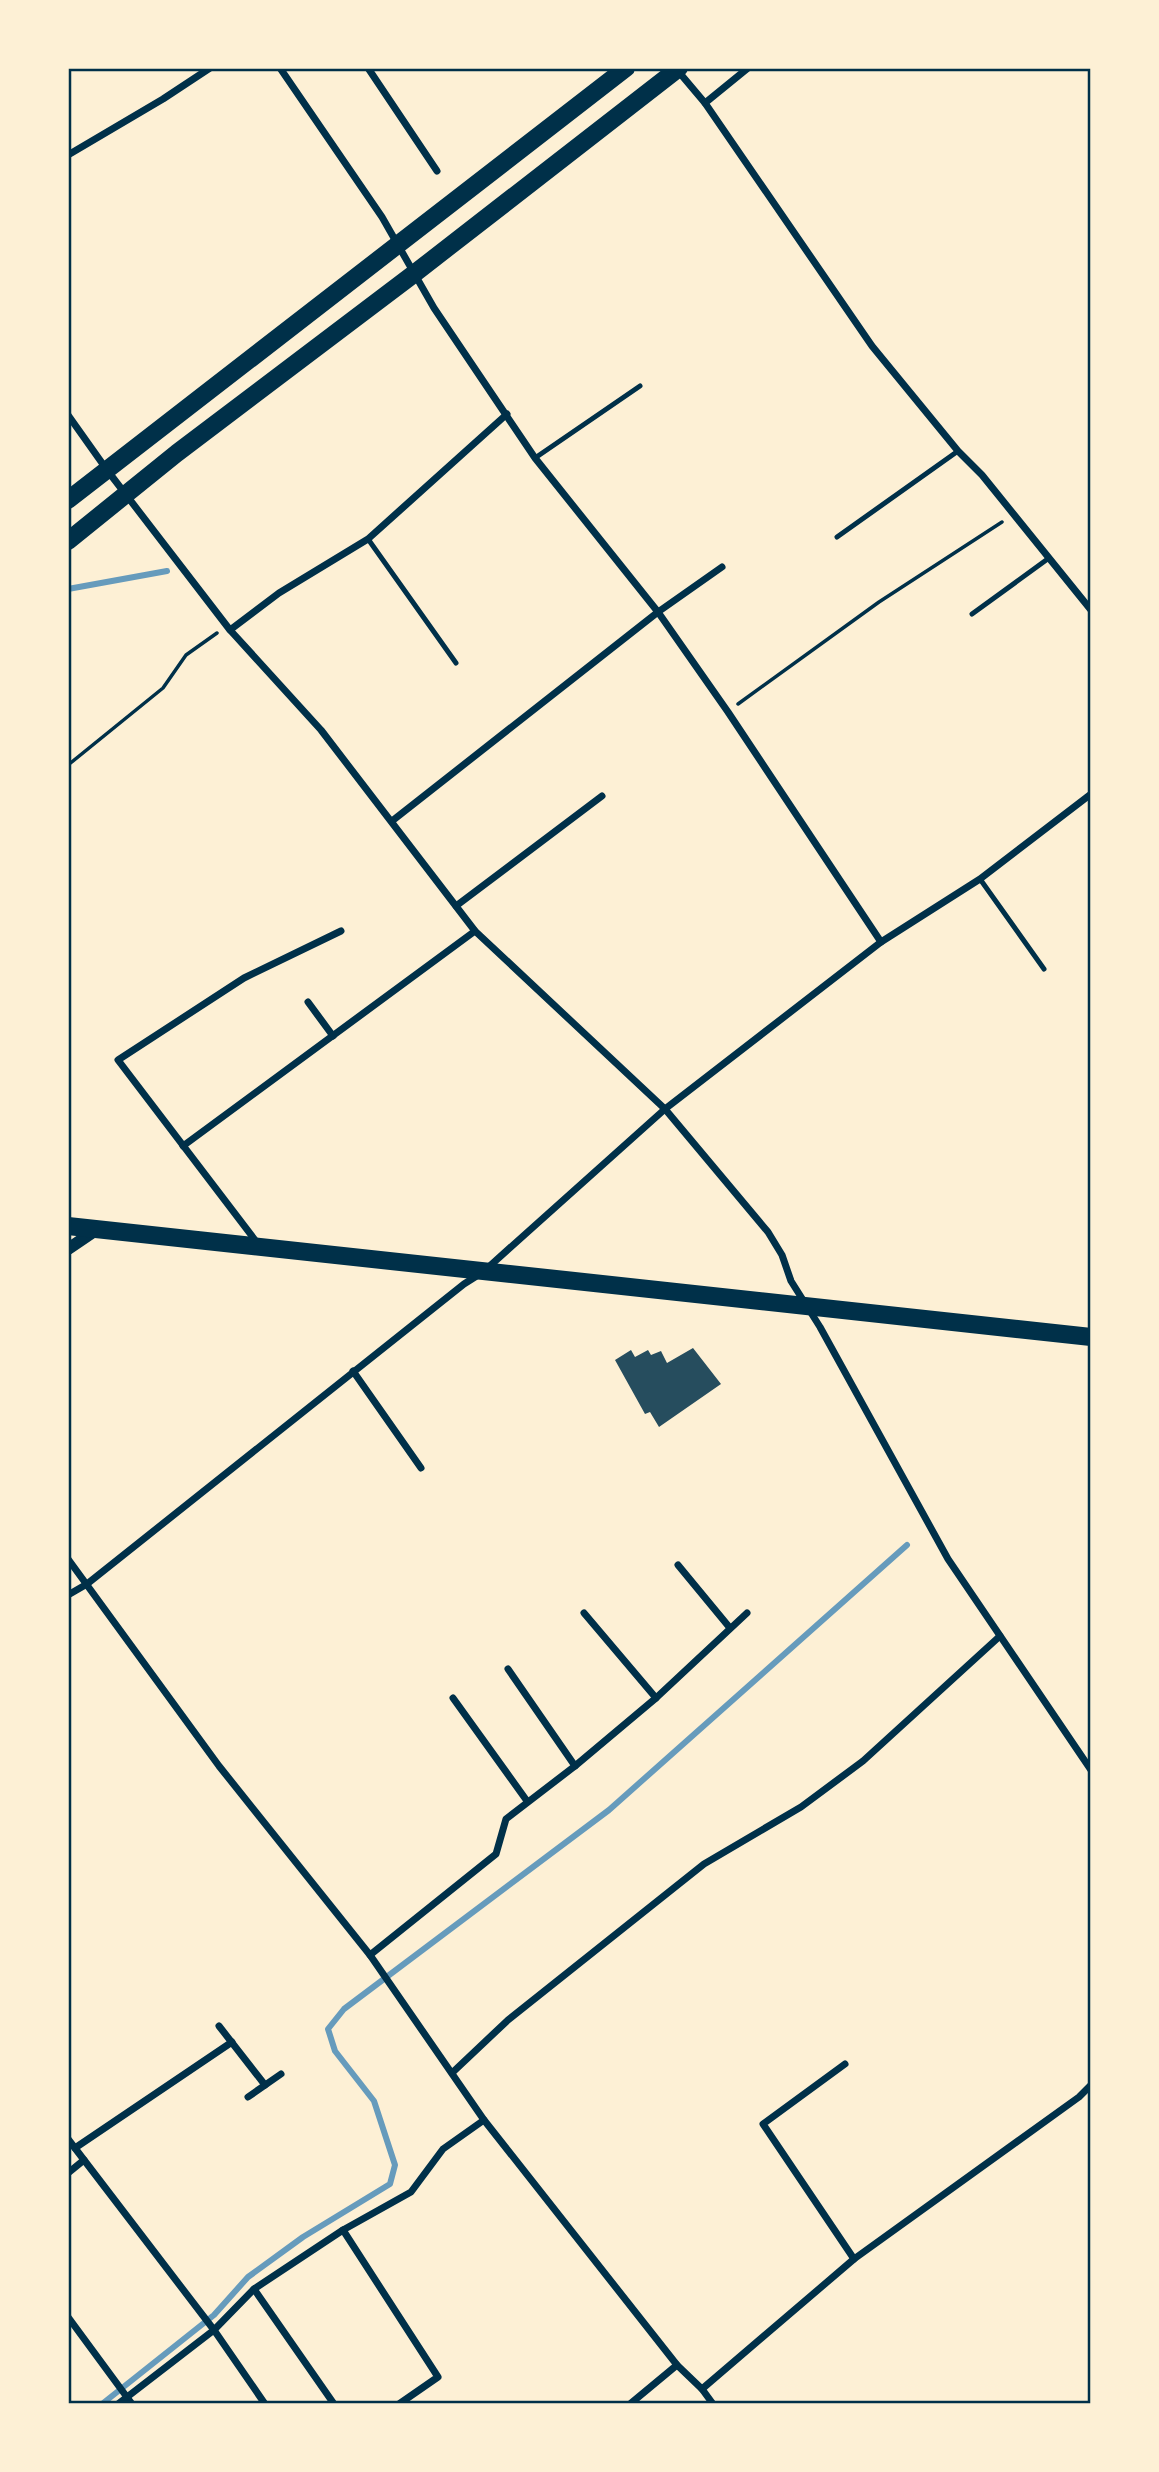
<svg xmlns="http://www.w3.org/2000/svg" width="1159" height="2472" viewBox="0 0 1159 2472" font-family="'Fira Sans',sans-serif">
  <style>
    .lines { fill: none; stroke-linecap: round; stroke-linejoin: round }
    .stream { stroke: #669bbc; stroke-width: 6 }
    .building { fill: #264d5e }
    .path { stroke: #003049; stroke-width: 3.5 }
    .service { stroke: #003049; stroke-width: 5 }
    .minor { stroke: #003049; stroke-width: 7 }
    .tertiary { stroke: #003049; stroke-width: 12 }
    .primary { stroke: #003049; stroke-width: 18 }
    .trunk { stroke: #003049; stroke-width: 18 }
    .neatline { fill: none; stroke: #003049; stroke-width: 2.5 }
  </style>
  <rect width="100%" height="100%" fill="#fdf0d5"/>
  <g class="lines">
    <g class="stream">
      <path d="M68,589L167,571"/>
      <path d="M102,2404L214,2315L248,2277L303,2237L390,2184L395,2165L374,2101L335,2051L328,2029L344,2009L609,1810L907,1545"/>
    </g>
  </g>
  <path class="building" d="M693,1348L721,1384L659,1427L650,1412L645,1414L615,1360L631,1350L635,1357L648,1350L651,1355L661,1351L667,1363Z"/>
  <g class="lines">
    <g class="path">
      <path d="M738,704L879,602L1002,522"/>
      <path d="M68,765L163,688L186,655L217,633"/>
    </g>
    <g class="service">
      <path d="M535,458L640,386"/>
      <path d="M837,537L958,451"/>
      <path d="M368,539L456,663"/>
      <path d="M972,614L1049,558"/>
      <path d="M980,879L1044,969"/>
    </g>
    <g class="minor">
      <path d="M280,68L382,217L434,308L535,458L658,612L728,712L881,942"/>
      <path d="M368,68L437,171"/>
      <path d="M678,71L705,103L872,346L958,451L982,475L1091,610"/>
      <path d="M705,103L748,68"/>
      <path d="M68,155L163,99L210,68"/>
      <path d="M68,415L107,470L230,630L321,730L475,931L665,1109L768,1232L782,1255L791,1281L820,1327L948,1559L1091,1770"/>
      <path d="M230,630L279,593L368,539L507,414"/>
      <path d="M392,821L658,612L722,567"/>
      <path d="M456,906L602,796"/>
      <path d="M308,1002L333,1036"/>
      <path d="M183,1146L475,931"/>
      <path d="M258,1244L118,1060L244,978L341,931"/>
      <path d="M353,1371L421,1468"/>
      <path d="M68,1559L219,1766L370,1955L484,2120L677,2365L702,2389L713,2404"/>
      <path d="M678,1565L730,1628"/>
      <path d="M68,1595L87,1584L464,1284L483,1272L665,1109L881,942L980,879L1091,794"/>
      <path d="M584,1613L656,1698"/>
      <path d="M508,1669L575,1766"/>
      <path d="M453,1698L527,1801"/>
      <path d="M370,1955L496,1854L506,1819L575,1766L656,1698L747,1613"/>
      <path d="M219,2026L265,2085"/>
      <path d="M845,2064L763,2124L854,2259"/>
      <path d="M453,2072L508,2020L704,1864L801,1807L863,1761L1000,1636"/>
      <path d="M248,2097L281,2074"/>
      <path d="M68,2139L214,2330L254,2289L343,2230L411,2192L443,2149L484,2120"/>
      <path d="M75,2148L232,2042"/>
      <path d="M68,2173L84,2160"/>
      <path d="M343,2230L438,2377L399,2404"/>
      <path d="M254,2289L334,2404"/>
      <path d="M68,2317L132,2404"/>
      <path d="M702,2389L854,2259L1079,2097L1091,2085"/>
      <path d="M118,2404L214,2330L265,2404"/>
      <path d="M630,2404L677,2365"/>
    </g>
    <path class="tertiary" d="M68,1249L96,1230"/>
    <path class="primary" d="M68,1226L1091,1337"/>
    <g class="trunk">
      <path d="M68,500L626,68"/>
      <path d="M68,541L177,453L415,273L679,68"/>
    </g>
  </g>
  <rect width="1159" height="2472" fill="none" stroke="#fdf0d5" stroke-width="140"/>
  <rect x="70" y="70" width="1019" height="2332" class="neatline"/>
</svg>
